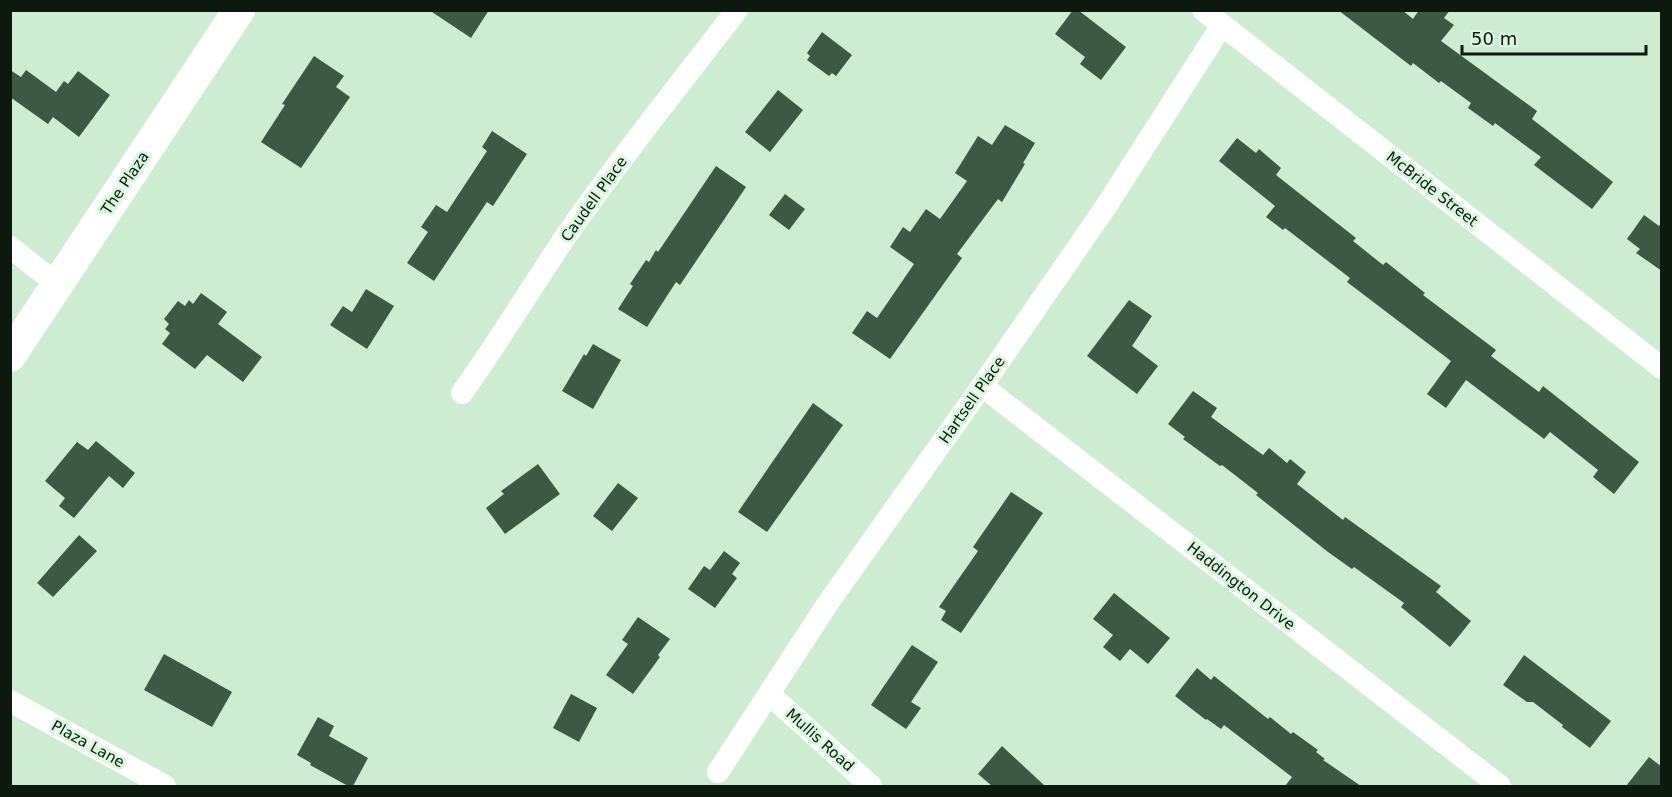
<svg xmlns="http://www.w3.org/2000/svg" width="1672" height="797" viewBox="0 0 1672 797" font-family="'DejaVu Sans',sans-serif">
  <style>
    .building { fill: #3e5943 }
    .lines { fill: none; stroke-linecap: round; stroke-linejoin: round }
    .minor { stroke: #fff; stroke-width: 22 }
    .secondary { stroke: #fff; stroke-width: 32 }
    .labels { text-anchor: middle; stroke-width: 6; stroke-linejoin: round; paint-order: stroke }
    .street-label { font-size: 15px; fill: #0d180f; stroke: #daf9df }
  </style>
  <rect width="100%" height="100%" fill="#cdecd2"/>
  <g class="building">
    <path d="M429,10H489L471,38Z"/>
    <path d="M1073,10H1078L1126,47L1101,80L1080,64L1085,57L1055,34Z"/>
    <path d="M1338,10H1402L1413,19L1419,10H1450L1444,18L1454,25L1441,41L1537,111L1532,119L1613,182L1592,209L1534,165L1541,157L1495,123L1493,126L1468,108L1471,103L1441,81L1439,83L1413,63L1411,66Z"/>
    <path d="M822,32L852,55L836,76L832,73L829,76L807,60L810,56L807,53Z"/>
    <path d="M314,56L344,76L336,87L350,97L301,168L261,142L285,105L282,104Z"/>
    <path d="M10,70L21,77L26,70L56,92L64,81L68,84L78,71L110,95L79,137L53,117L48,124L10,97Z"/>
    <path d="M778,90L803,110L770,152L745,132Z"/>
    <path d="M1005,125L1035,143L1023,163L1025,164L1002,202L998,199L957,254L962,258L890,359L852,333L867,311L877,318L914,264L890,247L903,227L910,232L926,209L940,219L967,181L955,173L978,136L992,145Z"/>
    <path d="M492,131L527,154L493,206L487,202L434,281L407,263L428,232L421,227L436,205L447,212L487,151L482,147Z"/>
    <path d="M1237,138L1256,153L1259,149L1281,168L1276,175L1356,238L1353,241L1383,265L1386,262L1425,293L1423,295L1496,350L1491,356L1539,392L1543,386L1639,462L1614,494L1593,477L1598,470L1550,432L1544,439L1466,380L1446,408L1427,394L1451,361L1347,282L1350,278L1285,228L1283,230L1266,217L1275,206L1219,161Z"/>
    <path d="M716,166L746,187L680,285L676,282L647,327L618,309L633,286L630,284L646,260L649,262L656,250L658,252Z"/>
    <path d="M785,194L805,209L789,230L769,215Z"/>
    <path d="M1644,215L1659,226L1662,222V271L1636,253L1640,249L1627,239Z"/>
    <path d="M366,289L394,306L367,349L330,325L343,306L352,312Z"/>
    <path d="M201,293L227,312L218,324L262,357L243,382L207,355L195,369L162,344L170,333L165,329L169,324L164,319L178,301L185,306L189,300L193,304Z"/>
    <path d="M1129,300L1152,316L1132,346L1158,366L1137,394L1087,356Z"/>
    <path d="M593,344L621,360L593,409L562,391L584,354L586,356Z"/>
    <path d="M1193,391L1217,408L1211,417L1263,455L1269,448L1287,463L1290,459L1306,472L1297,484L1343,520L1345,517L1441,586L1436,592L1471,621L1450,647L1401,607L1404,603L1354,567L1352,569L1328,552L1256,495L1258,493L1222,465L1220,466L1183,439L1185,437L1168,424Z"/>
    <path d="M813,403L843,425L767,532L738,512Z"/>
    <path d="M96,441L135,473L123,488L109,476L74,518L59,506L65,498L45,481L77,442L88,450Z"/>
    <path d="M538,464L560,494L505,534L486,508L504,494L501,491Z"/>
    <path d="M618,483L638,498L612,531L593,516Z"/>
    <path d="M1011,492L1043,513L961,633L941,620L946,611L939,607L978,551L973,547Z"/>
    <path d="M79,535L97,551L53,597L37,583Z"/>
    <path d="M724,551L740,563L732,574L737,578L715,608L688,589L704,566L710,570Z"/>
    <path d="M1114,593L1170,638L1148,664L1130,649L1120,661L1103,647L1113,635L1093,619Z"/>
    <path d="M638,617L670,639L658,655L660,657L633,694L606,675L628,644L622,640Z"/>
    <path d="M912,645L938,662L911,702L921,708L906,729L871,705Z"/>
    <path d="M164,654L232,692L212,727L144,690Z"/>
    <path d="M1524,655L1611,721L1590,748L1562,727L1563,725L1533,702H1527L1503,685Z"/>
    <path d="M1197,668L1211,680L1214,676L1268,719L1270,717L1291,734L1293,732L1318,750L1316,752L1325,759L1323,760L1361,786H1285L1292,777L1224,725L1221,729L1207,719L1206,720L1175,696Z"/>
    <path d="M571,694L597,708L579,742L553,728Z"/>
    <path d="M318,717L334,726L329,736L368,758L353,786H348L310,765L311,763L297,755Z"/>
    <path d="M1002,746L1045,786H992L978,774Z"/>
    <path d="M1649,757L1662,767V786H1626Z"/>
  </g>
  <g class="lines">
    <g class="minor">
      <path d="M1203,10L1662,368"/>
      <path d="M10,247L57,284"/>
      <path d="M982,386L1500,786"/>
      <path d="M462,393C499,341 532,286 568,233C621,157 680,84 737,10"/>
      <path d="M769,694L871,786"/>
      <path d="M10,701L165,786"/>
      <path d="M718,772L828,603L982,386L1105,208L1222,25"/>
    </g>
    <path class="secondary" d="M10,356L239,10"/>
  </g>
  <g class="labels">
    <g class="street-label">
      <text transform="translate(125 183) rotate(-56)" y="5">The Plaza</text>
      <text transform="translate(1432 189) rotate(38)" y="5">McBride Street</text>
      <text transform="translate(594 199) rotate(-54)" y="5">Caudell Place</text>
      <text transform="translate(972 400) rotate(-55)" y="5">Hartsell Place</text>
      <text transform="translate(1241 586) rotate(38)" y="5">Haddington Drive</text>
      <text transform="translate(820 740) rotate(42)" y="5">Mullis Road</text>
      <text transform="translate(88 744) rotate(29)" y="5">Plaza Lane</text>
    </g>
  </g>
  <rect width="1672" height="797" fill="none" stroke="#0d180f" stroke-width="24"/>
  <path d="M1462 45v9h184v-9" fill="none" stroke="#0d180f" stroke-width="3"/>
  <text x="1471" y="45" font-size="18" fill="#0d180f" stroke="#daf9df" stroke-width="4.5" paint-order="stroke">50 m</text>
</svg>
